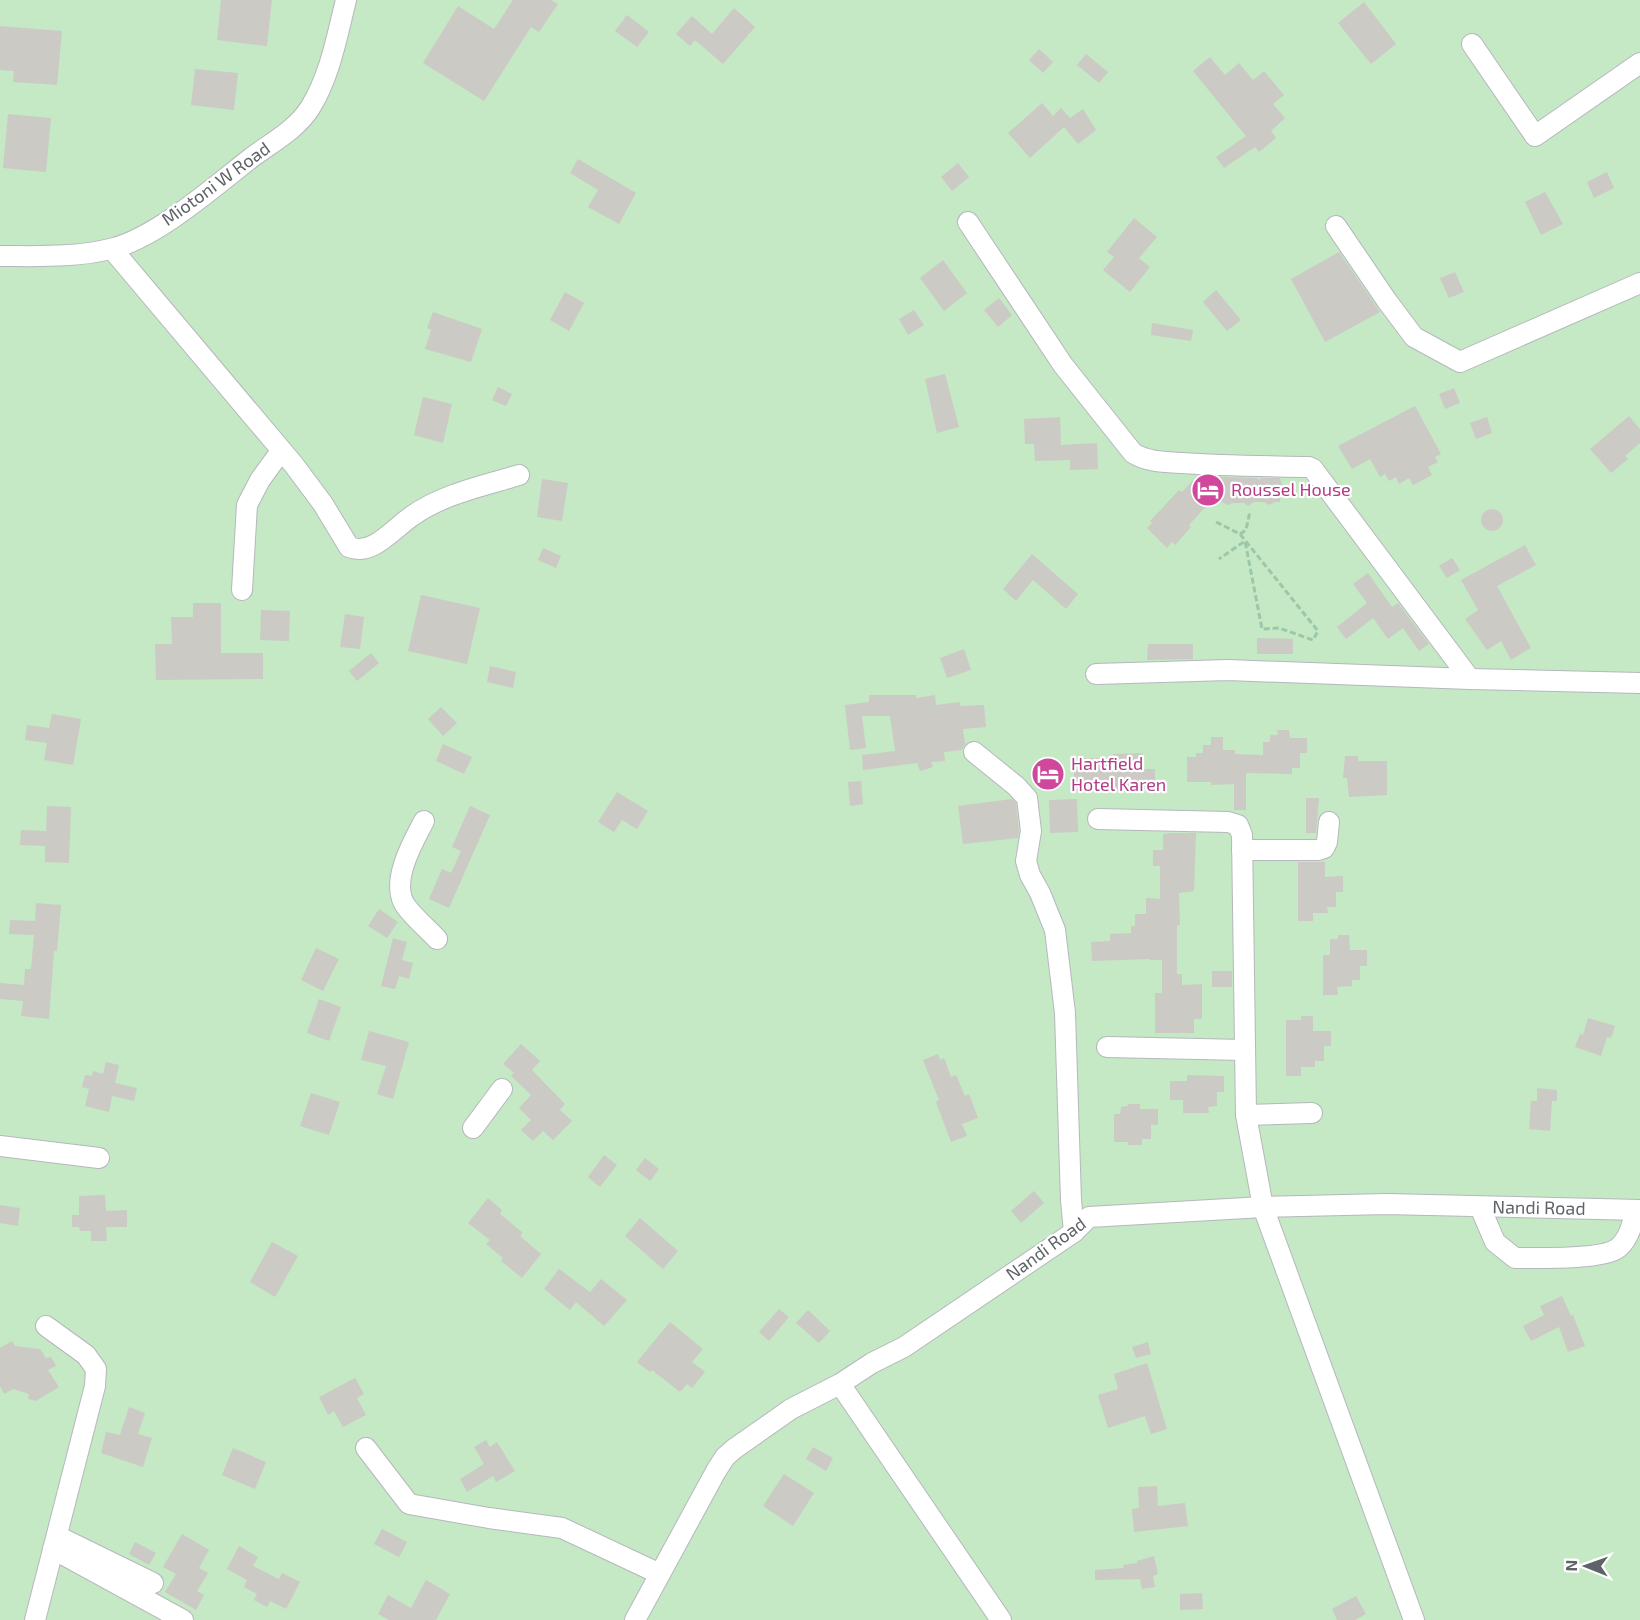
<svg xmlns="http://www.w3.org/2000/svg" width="1640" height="1620" viewBox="0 0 1640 1620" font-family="'Exo 2',sans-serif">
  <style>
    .green { fill: #c5e8c5 }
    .building { fill: #cccac5 }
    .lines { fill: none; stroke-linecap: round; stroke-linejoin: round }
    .minor-casing { stroke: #b5b8bc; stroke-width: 22 }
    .path { stroke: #9cc7a9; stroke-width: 3; stroke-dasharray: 6 3; stroke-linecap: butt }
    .minor { stroke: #fff; stroke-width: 20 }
    .labels { text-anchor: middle; stroke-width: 4.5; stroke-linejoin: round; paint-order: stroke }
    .street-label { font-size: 18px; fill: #5f6368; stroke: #fff }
    .hotel-label { font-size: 18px; fill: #b23c85; stroke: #fff; text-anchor: start }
  </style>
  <rect width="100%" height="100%" fill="#f1efe8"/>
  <rect class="green" x="0" y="0" width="1640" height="1620"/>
  <g class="building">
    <path d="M221,0H272L267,46L217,40Z"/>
    <path d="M513,0H551L558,4L539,32L531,27L484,101L423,63L458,6L494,29Z"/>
    <path d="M1364,2L1396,44L1371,64L1338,23Z"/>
    <path d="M734,8L755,27L723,64L695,40L690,46L676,34L692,16L712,34Z"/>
    <path d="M627,15L649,32L637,47L615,31Z"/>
    <path d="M0,26L62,31L57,85L13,82L14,71L0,70Z"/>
    <path d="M1039,49L1053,62L1043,73L1029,60Z"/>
    <path d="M1086,54L1108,72L1099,83L1077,65Z"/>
    <path d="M1210,57L1225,75L1239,63L1253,80L1264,71L1284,95L1273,104L1285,118L1271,131L1276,138L1259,152L1255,147L1224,168L1216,157L1246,136L1193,71Z"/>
    <path d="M195,69L238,73L234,110L191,105Z"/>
    <path d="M1042,103L1053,116L1061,108L1070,118L1083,109L1096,130L1078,144L1064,127L1030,158L1008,133Z"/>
    <path d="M8,114L51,118L46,172L3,168Z"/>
    <path d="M578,159L636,193L619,224L588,207L598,190L570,173Z"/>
    <path d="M958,163L969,177L952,191L941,177Z"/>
    <path d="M1607,172L1614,188L1594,198L1587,182Z"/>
    <path d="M1545,192L1563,224L1541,235L1525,202Z"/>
    <path d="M1134,218L1157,237L1139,258L1150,267L1130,292L1103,270L1114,257L1107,252Z"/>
    <path d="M1339,252L1380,312L1325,342L1291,279Z"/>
    <path d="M943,260L967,293L944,311L920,278Z"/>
    <path d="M1455,272L1464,292L1449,298L1440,278Z"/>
    <path d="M1216,290L1241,320L1227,331L1203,302Z"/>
    <path d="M565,292L584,303L569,331L550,320Z"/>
    <path d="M999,298L1012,315L998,327L984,310Z"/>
    <path d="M914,310L924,325L908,335L899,319Z"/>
    <path d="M433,312L482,329L471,362L425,349L431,330L427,328Z"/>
    <path d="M1152,323L1193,330L1191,341L1151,335Z"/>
    <path d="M945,374L959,427L937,433L925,379Z"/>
    <path d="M498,387L512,394L506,406L492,400Z"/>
    <path d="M1454,388L1460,403L1445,409L1439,394Z"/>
    <path d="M423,397L452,404L443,443L414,435Z"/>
    <path d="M1415,406L1441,454L1435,457L1438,462L1428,467L1432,475L1413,485L1409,478L1399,484L1396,477L1389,481L1385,474L1380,477L1370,459L1352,469L1338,446Z"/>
    <path d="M1629,416L1640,429V443L1625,456L1628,459L1611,473L1590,449Z"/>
    <path d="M1060,417L1061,445L1097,443L1098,469L1070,470V460L1035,461L1034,444H1025L1024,419Z"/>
    <path d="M1487,417L1492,433L1476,439L1470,423Z"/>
    <path d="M1197,476L1257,478L1260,480L1261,478H1280L1283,488L1280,492V502H1275L1269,505L1264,502H1254L1248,506L1244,503H1233L1228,505L1222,502H1210L1189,525L1191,527L1175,545L1172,542L1167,548L1147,528L1152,523L1150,521L1179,490L1182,492Z"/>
    <path d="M542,479L568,483L562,521L537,517Z"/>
    <circle cx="1492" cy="520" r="11"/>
    <path d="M1525,545L1536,565L1497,586L1531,648L1511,660L1501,641L1487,650L1465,619L1478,610L1461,580Z"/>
    <path d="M543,548L561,556L556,568L538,560Z"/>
    <path d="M1032,554L1078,594L1066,609L1033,580L1016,601L1003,589Z"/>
    <path d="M1452,558L1460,570L1447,578L1439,566Z"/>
    <path d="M1368,573L1392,607L1398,603L1429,644L1419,651L1403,628L1388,639L1373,618L1346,639L1337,627L1367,603L1353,584Z"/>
    <path d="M421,595L480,608L467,664L408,651Z"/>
    <path d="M193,603H221V653H263V679L156,680L155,644H172L171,617H193Z"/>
    <path d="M261,610L290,611L289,641L260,640Z"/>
    <path d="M345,614L364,617L360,649L340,647Z"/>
    <path d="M1257,638L1293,639V654H1257Z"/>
    <path d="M1148,644H1193V659L1147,660Z"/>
    <path d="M964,649L971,670L947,678L940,658Z"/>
    <path d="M371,653L379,663L357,681L349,671Z"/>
    <path d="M490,666L516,672L513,688L487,682Z"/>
    <path d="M869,695H916V698L935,695L936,705L960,702V706L984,705L986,727L963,729L965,744L962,750L944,752L945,761L931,762L933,767L920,771L917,763L863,770L862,755L895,751L890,716H862L866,748L850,750L845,705L869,702Z"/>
    <path d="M441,707L457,723L443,736L428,719Z"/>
    <path d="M52,714L81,719L73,765L44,760L47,743L25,740L27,725L49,728Z"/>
    <path d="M1277,730H1289L1290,738H1307V753H1300V768H1292V774L1246,773V810H1234V784L1211,785V782H1187V757H1196V753H1203V745H1211V737H1223V750H1235V754L1263,755V742H1270V735H1278Z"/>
    <path d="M443,744L472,757L464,774L436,761Z"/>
    <path d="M1143,753V769H1155V788L1074,792V758H1113V754Z"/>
    <path d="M1345,756H1358V761H1387V795L1349,797L1347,778H1343Z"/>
    <path d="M861,781L863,804L850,806L848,782Z"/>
    <path d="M617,792L648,811L637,829L622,820L614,832L598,822Z"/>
    <path d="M1306,798H1319L1316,833H1306Z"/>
    <path d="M1012,799L1016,803L1019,831L1018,838L963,844L958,806Z"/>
    <path d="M1077,799L1078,832L1050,833L1049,800Z"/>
    <path d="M47,806L71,807L69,863L45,862V846L20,845L21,830L46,831Z"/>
    <path d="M470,806L490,815L449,908L429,899L442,869L451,873L461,851L452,847Z"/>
    <path d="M1171,833H1196L1194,891L1179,893L1180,925H1177V974H1182V985L1202,984V1019H1194V1033H1155V993H1162V960H1150V959L1092,961L1091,942L1110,941V934L1131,933V926H1135V914H1146V898L1160,899V866H1153V850H1163V834Z"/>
    <path d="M1298,862H1325V877L1343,876V892H1336V907H1327L1328,913H1313V921H1298Z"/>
    <path d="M36,903L61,905L57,951H54L49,1019L21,1016L23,1001L0,999V983L24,985L25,969H31L34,935L9,934L10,920L35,921Z"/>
    <path d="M379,909L398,922L387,938L368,926Z"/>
    <path d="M1338,935H1349L1350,950H1367V966H1360V980H1352V986L1337,987L1338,995H1323V955H1330V939H1338Z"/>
    <path d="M393,938L407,942L402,960L413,963L409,979L399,976L395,989L381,986Z"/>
    <path d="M316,948L339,959L323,991L301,980Z"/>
    <rect x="1212" y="971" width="20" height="16"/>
    <path d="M319,999L341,1007L329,1041L307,1033Z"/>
    <path d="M1301,1016H1313V1031H1331V1046H1324V1061H1315V1067H1301V1076H1286V1020H1301Z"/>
    <path d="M1588,1018L1615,1026L1611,1038L1607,1037L1601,1056L1575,1047L1580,1034L1583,1035Z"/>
    <path d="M369,1031L409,1042L393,1099L377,1094L386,1066L361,1060Z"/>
    <path d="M521,1044L540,1061L532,1070L565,1104L560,1110L572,1121L553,1140L543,1131L533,1141L521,1130L531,1120L519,1108L531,1095L511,1076L514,1073L503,1064Z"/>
    <path d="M938,1054L940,1060L944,1058L951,1077L956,1075L965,1096L969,1094L978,1118L962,1124L967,1136L951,1142L936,1102L939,1100L923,1060Z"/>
    <path d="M106,1062L119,1065L115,1083L137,1088L134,1101L112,1096L109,1112L85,1106L89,1089L82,1087L85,1075L92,1076L93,1071L103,1074Z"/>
    <path d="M1187,1075L1224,1076V1092H1217V1106L1208,1107L1209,1113H1183V1100H1170V1081H1187Z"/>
    <path d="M1537,1088L1557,1090V1101H1552L1550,1131L1529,1129L1531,1101H1537Z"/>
    <path d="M311,1093L340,1102L329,1135L300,1126Z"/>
    <path d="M1128,1104H1140V1109H1158V1125H1151V1139H1142V1145H1128V1142H1114V1114H1120L1121,1107L1128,1106Z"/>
    <path d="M604,1155L617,1165L600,1187L588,1177Z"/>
    <path d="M645,1158L659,1169L650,1181L636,1170Z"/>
    <path d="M1034,1191L1044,1203L1021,1223L1011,1211Z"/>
    <path d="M105,1195L106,1211L127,1210V1227H106L107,1241H91V1231H80L79,1227H72V1215H79V1196Z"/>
    <path d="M488,1198L502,1210L500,1214L523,1233L520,1236L541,1254L522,1278L501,1261L503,1258L486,1244L490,1240L468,1223Z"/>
    <path d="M0,1205L20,1208L18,1226L0,1223Z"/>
    <path d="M640,1218L678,1251L663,1269L625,1236Z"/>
    <path d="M272,1242L298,1256L275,1297L250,1282Z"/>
    <path d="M559,1269L590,1292L601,1279L627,1300L604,1326L576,1302L570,1310L544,1289Z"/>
    <path d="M1562,1296L1571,1316L1573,1315L1585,1346L1568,1352L1559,1327L1531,1341L1523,1326L1544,1315L1540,1306Z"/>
    <path d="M779,1309L789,1317L769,1341L759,1332Z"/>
    <path d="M808,1310L830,1331L819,1343L796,1323Z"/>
    <path d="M670,1322L703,1349L692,1362L705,1372L692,1388L687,1384L680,1392L652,1370L650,1372L637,1362Z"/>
    <path d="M12,1341L15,1346L40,1349L46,1358L51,1357L56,1366L48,1370L59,1387L36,1401L28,1399L29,1394L13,1389L4,1394L0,1386V1348Z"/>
    <path d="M1148,1342L1151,1354L1136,1358L1132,1347Z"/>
    <path d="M1147,1363L1167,1429L1151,1434L1145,1416L1108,1428L1098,1395L1118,1389L1114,1374Z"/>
    <path d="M355,1378L364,1394L357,1398L366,1415L343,1427L334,1411L328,1415L319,1397Z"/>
    <path d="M129,1407L145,1413L138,1434L152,1438L143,1467L101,1453L106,1432L120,1435Z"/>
    <path d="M486,1440L490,1447L497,1442L515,1471L496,1482L493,1476L467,1492L460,1479L484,1464L474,1447Z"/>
    <path d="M813,1447L833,1458L826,1471L806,1459Z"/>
    <path d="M233,1448L266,1462L255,1489L222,1475Z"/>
    <path d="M784,1474L814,1493L793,1526L763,1506Z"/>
    <path d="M1157,1486L1158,1506L1185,1503L1188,1526L1134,1532L1132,1509L1139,1508L1138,1487Z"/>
    <path d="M382,1529L407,1542L399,1557L374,1544Z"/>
    <path d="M182,1534L209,1550L199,1568L208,1573L197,1591L204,1595L196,1610L165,1592L176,1574L163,1567Z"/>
    <path d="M135,1542L156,1553L149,1565L129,1554Z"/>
    <path d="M239,1546L258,1557L253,1566L279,1579L282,1573L300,1582L286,1609L270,1601L267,1607L254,1600L257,1594L244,1587L247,1580L227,1569Z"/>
    <path d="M1154,1556L1158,1574L1153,1576L1155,1587L1142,1589L1140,1579L1095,1580V1570L1124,1568L1123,1565L1137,1563V1561Z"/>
    <path d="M426,1580L450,1594L436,1620H389L378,1614L388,1595L411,1608Z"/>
    <path d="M1202,1593L1203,1609L1180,1610V1594Z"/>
    <path d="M1356,1596L1366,1614L1355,1620H1337L1332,1609Z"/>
  </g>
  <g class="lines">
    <g class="minor-casing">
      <g id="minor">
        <path d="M1472,44L1535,136L1640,63"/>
        <path d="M968,222L1063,365L1133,453C1147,462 1166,462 1182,463C1225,466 1266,466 1309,467L1313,469L1470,679"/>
        <path d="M1336,226L1387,301L1414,337L1460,362L1640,283"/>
        <path d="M112,249L294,465L323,504L349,547C372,557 394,528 412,516C443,494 483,486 519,475"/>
        <path d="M0,256C37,256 77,258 114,248C158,236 214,187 251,158C271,143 296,130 310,108C330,76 337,36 346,0"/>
        <path d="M242,590L247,505L260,480L281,451"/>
        <path d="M1096,674L1228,670L1470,679L1640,683"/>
        <path d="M974,752L1016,786L1027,798L1031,831L1026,861L1030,875L1040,893L1055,930L1065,1013L1071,1200L1074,1232"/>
        <path d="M1098,819L1228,822L1238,825L1242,835L1246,1115L1263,1207L1414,1620"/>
        <path d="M424,821C413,842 390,881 405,905C414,918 427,928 437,939"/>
        <path d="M1242,850H1318L1324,848L1327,842L1329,822"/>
        <path d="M1107,1047L1244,1050"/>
        <path d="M1246,1115L1312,1113"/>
        <path d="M473,1128L502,1089"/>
        <path d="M0,1146L99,1158"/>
        <path d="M1480,1207L1495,1242L1515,1258C1537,1258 1603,1260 1618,1248C1629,1239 1633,1224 1635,1210"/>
        <path d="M840,1384L1001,1620"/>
        <path d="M366,1448L409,1504L489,1518L562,1528L660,1574"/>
        <path d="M57,1536L153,1583"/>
        <path d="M53,1549L183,1620"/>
        <path d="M35,1620L95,1386L96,1369L86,1355L46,1326"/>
        <path d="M635,1620L716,1471L725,1457L734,1449L791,1409L840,1384L872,1363L904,1347L1074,1232L1089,1217L1263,1207L1386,1204L1640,1210"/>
      </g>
    </g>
    <g class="path">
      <path d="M1216,522L1240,534L1318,631L1313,640L1279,628L1262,629L1245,541L1219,559"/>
      <path d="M1240,534L1246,530L1250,511"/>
    </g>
    <use href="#minor" class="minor"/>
  </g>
  <defs>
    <g id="hotel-disc" transform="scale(1.725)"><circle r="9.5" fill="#d1479c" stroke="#fff"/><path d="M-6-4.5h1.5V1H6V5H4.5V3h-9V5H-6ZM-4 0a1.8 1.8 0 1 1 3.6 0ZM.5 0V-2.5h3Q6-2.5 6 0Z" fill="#fff"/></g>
  </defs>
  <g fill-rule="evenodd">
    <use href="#hotel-disc" x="1208" y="490"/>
    <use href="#hotel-disc" x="1048" y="774"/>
  </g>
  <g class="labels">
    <g class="street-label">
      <text transform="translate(216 184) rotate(-36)" y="6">Miotoni W Road</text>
      <text transform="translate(1539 1208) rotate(1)" y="6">Nandi Road</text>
      <text transform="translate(1046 1249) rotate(-36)" y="6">Nandi Road</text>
    </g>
    <g class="hotel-label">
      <text x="1231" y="496">Roussel House</text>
      <text x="1071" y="770">Hartfield<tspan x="1071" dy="21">Hotel Karen</tspan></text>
    </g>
  </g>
  <g transform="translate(1586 1566) rotate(271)" stroke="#ffffff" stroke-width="4.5" paint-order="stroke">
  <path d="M0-4.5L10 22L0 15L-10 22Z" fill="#5f6368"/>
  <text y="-9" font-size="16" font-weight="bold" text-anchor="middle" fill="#5f6368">N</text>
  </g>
</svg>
